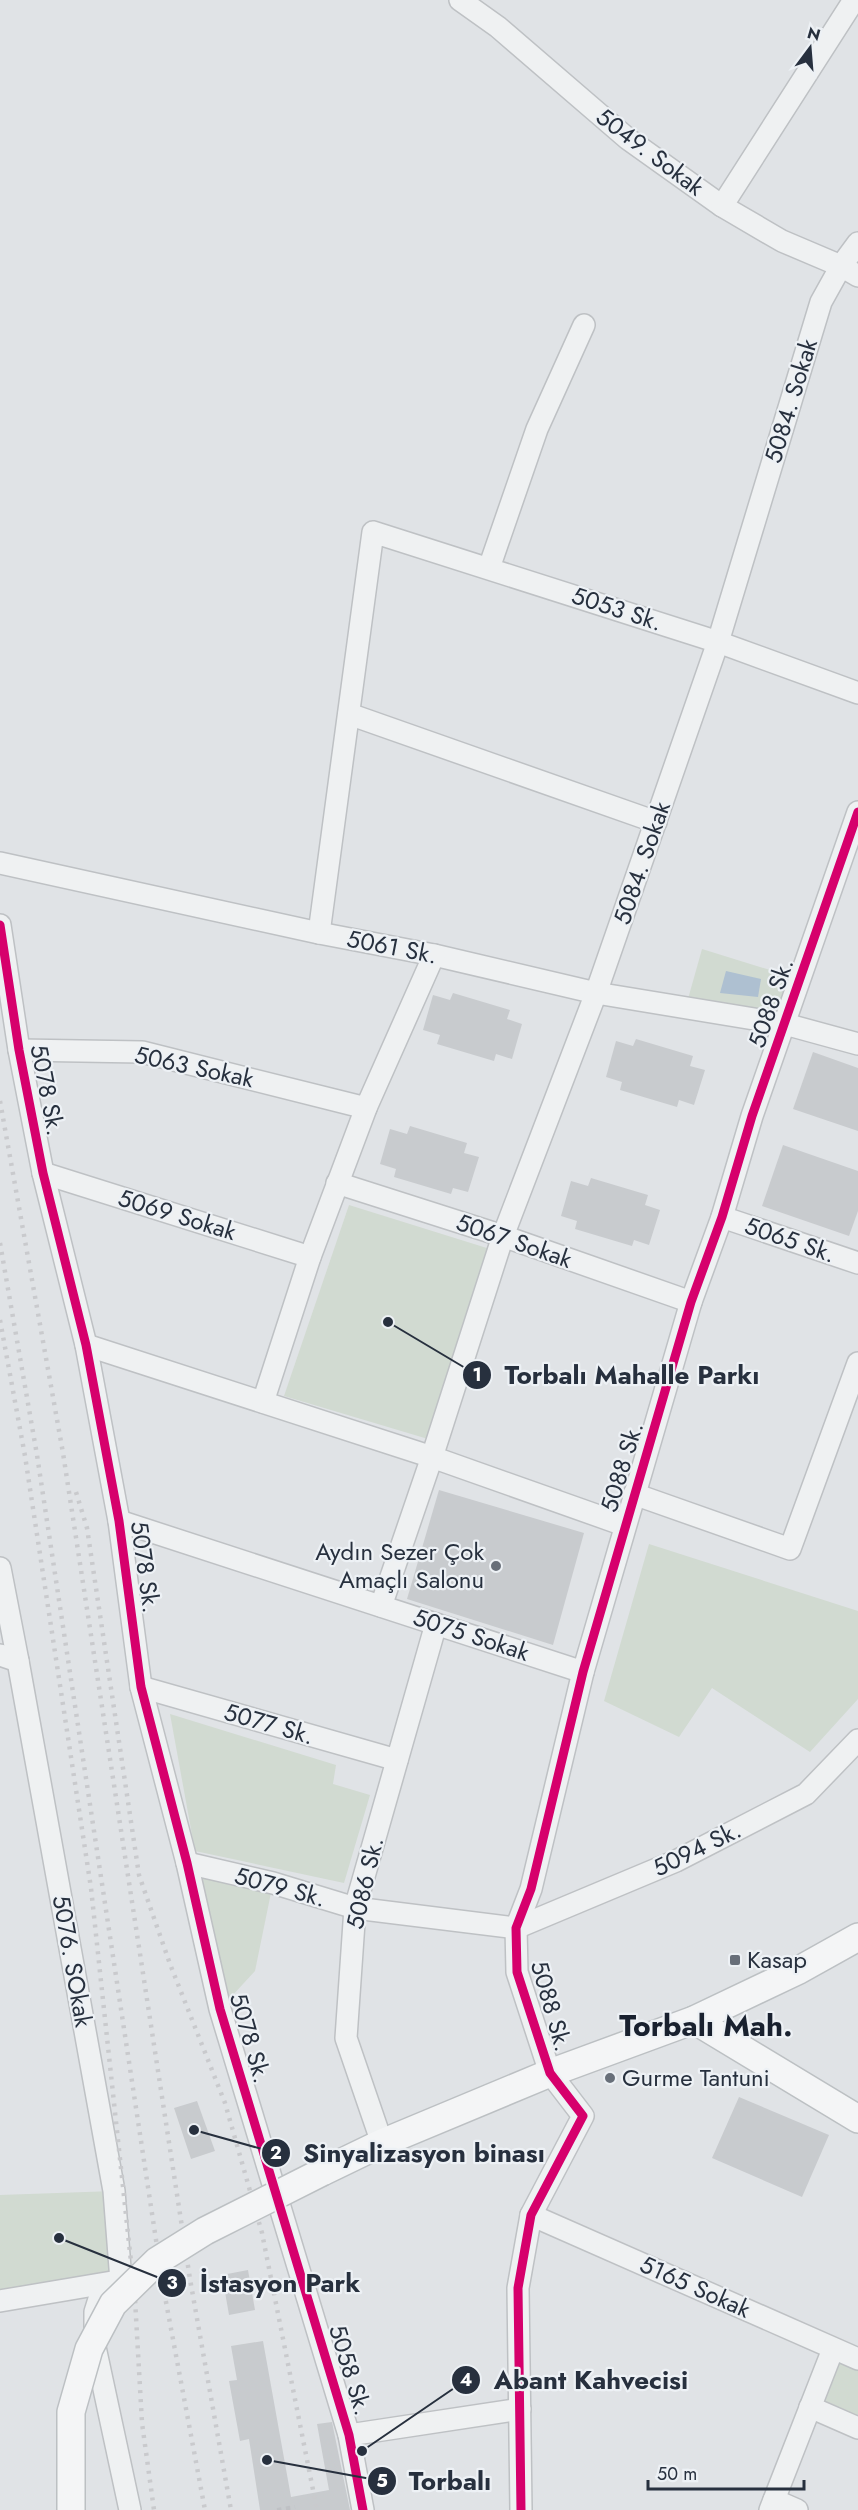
<svg xmlns="http://www.w3.org/2000/svg" width="858" height="2510" viewBox="0 0 858 2510" font-family="Jost,sans-serif">
  <style>
    .green { fill: #d1dad1 }
    .water { fill: #aec0d1 }
    .building { fill: #c8cbce }
    .lines { fill: none; stroke-linecap: round; stroke-linejoin: round }
    .minor-casing { stroke: #bec1c4; stroke-width: 24 }
    .major-casing { stroke: #bcc0c3; stroke-width: 30 }
    .path { stroke: #bfc1c5; stroke-width: 4; stroke-dasharray: 4.5 4.5; stroke-linecap: butt }
    .minor { stroke: #eff1f2; stroke-width: 21 }
    .major { stroke: #f4f5f6; stroke-width: 27 }
    .rail { stroke: #c9cacd; stroke-width: 4.5; stroke-dasharray: 3 6; stroke-linecap: butt }
    .major-bridge-casing { stroke: #bcc0c3; stroke-width: 30; stroke-linecap: butt }
    .major-bridge { stroke: #f4f5f6; stroke-width: 27 }
    .cycleway-casing { stroke: #edf1f5; stroke-width: 13 }
    .cycleway { stroke: #d6006c; stroke-width: 9 }
    .poi-dot { fill: #686f79; stroke: #edf1f5; stroke-width: 2 }
    .labels { text-anchor: middle; stroke-width: 4.5; stroke-linejoin: round; paint-order: stroke }
    .street-label { font-size: 24px; fill: #27303e; stroke: #edf1f5 }
    .poi-label { font-size: 24px; fill: #27303e; stroke: #edf1f5; text-anchor: start }
    .district-label { font-size: 30px; font-weight: bold; fill: #19212f; stroke: #edf1f5 }
    .leader { fill: none; stroke: #27303e; stroke-width: 2 }
    .callout-dot { fill: #27303e; stroke: #edf1f5; stroke-width: 2 }
    .mark-label { font-size: 18px; text-anchor: middle; font-weight: bold; fill: #fff }
    .callout-label { font-size: 26px; text-anchor: middle; font-weight: bold; fill: #27303e; stroke: #edf1f5; stroke-width: 4.5; stroke-linejoin: round; paint-order: stroke }
  </style>
  <rect width="100%" height="100%" fill="#e0e3e6"/>
  <g class="green">
    <path d="M702,949L796,978L785,1024L686,1006Z"/>
    <path d="M349,1205L490,1249L428,1439L284,1396Z"/>
    <path d="M649,1544L858,1611V1699L810,1752L712,1688L679,1737L604,1701Z"/>
    <path d="M170,1714L336,1765L333,1784L370,1795L344,1883L195,1851Z"/>
    <path d="M187,1863L273,1883L255,1971L220,2009Z"/>
    <path d="M114,2191L121,2281L0,2301V2195Z"/>
    <path d="M833,2349L858,2359V2428L810,2407Z"/>
  </g>
  <path class="water" d="M726,971L761,979L758,997L720,993Z"/>
  <g class="building">
    <path d="M453,993L510,1010L507,1019L522,1024L512,1059L496,1054L494,1061L437,1044L440,1035L423,1030L433,995L450,1000Z"/>
    <path d="M636,1039L693,1056L690,1066L705,1070L694,1105L679,1100L677,1107L620,1090L622,1082L606,1077L616,1041L633,1046Z"/>
    <path d="M813,1052L858,1068V1131L793,1109Z"/>
    <path d="M410,1126L467,1143L464,1153L479,1157L468,1192L453,1188L451,1194L394,1177L396,1169L380,1164L390,1129L407,1134Z"/>
    <path d="M783,1145L858,1171V1211L849,1236L762,1206Z"/>
    <path d="M591,1178L648,1195L645,1205L660,1210L649,1245L634,1240L632,1246L575,1229L577,1221L561,1216L571,1181L588,1186Z"/>
    <path d="M439,1490L584,1533L553,1645L407,1599Z"/>
    <path d="M739,2097L829,2135L802,2197L712,2158Z"/>
    <path d="M197,2101L215,2151L191,2159L174,2108Z"/>
    <path d="M248,2270L255,2310L229,2315L222,2275Z"/>
    <path d="M263,2341L291,2497L329,2490L317,2424L332,2422L350,2510H260L249,2439L240,2441L229,2381L237,2380L231,2346Z"/>
  </g>
  <g class="lines">
    <g class="minor-casing">
      <g id="minor">
        <path d="M460,0L498,27L628,139L722,206L782,241L841,266L858,276"/>
        <path d="M722,206L854,0"/>
        <path d="M489,568L537,429L584,325"/>
        <path d="M349,714L656,822"/>
        <path d="M0,863L319,933L434,955L596,993L785,1024L858,1044"/>
        <path d="M0,925L19,1050L43,1173L86,1345L119,1521L141,1687L187,1863L220,2009L349,2435L363,2510"/>
        <path d="M319,933L373,532L718,642L858,693"/>
        <path d="M19,1050L142,1052L366,1108"/>
        <path d="M43,1173L310,1257"/>
        <path d="M337,1183L503,1236L691,1302"/>
        <path d="M722,1217L858,1263"/>
        <path d="M86,1345L432,1457L624,1525"/>
        <path d="M263,1402L310,1257L366,1108L434,955"/>
        <path d="M634,1494L790,1549L858,1363"/>
        <path d="M119,1521L583,1672"/>
        <path d="M0,1568L18,1661"/>
        <path d="M381,1606L432,1457L503,1236L596,993L718,642L821,302L841,266L858,243"/>
        <path d="M0,1655L18,1661L114,2191L121,2281"/>
        <path d="M141,1687L397,1760"/>
        <path d="M187,1863L273,1883L355,1908L516,1928L676,1861L806,1794L858,1740"/>
        <path d="M382,2143L346,2038L355,1908L436,1624"/>
        <path d="M531,2215L858,2359"/>
        <path d="M121,2281L100,2296L95,2312V2347L130,2510"/>
        <path d="M0,2301L118,2281"/>
        <path d="M810,2407L858,2428"/>
        <path d="M349,2435L520,2409"/>
        <path d="M774,2500L797,2510"/>
        <path d="M521,2510L518,2288L531,2215L583,2116L550,2073L517,1972L516,1928L531,1889L583,1672L691,1302L722,1217L752,1116L858,812"/>
        <path d="M770,2510L833,2349"/>
      </g>
    </g>
    <g class="major-casing">
      <g id="major">
        <path d="M694,2020L858,2119"/>
        <path d="M322,2172L382,2143L550,2073L694,2020L799,1970L858,1937"/>
      </g>
    </g>
    <path class="path" d="M277,2510L295,2507"/>
    <use href="#minor" class="minor"/>
    <use href="#major" class="major"/>
    <g class="rail">
      <path d="M0,1101L63,1453L190,2279L231,2510"/>
      <path d="M0,1243L37,1455L163,2286L205,2510"/>
      <path d="M0,1320L25,1456L91,1888L135,2299L142,2423L154,2510"/>
      <path d="M76,1492L87,1528L139,1875L170,1964L225,2103L262,2233L317,2510"/>
    </g>
    <g class="major-bridge-casing">
      <path id="major-bridge" d="M71,2510V2412L89,2349L113,2304L157,2261L205,2231L322,2172"/>
    </g>
    <use href="#major-bridge" class="major-bridge"/>
    <g class="cycleway-casing">
      <g id="cycleway">
        <path d="M0,925L19,1050L43,1173L86,1345L119,1521L141,1687L187,1863L220,2009L349,2435L363,2510"/>
        <path d="M521,2510L518,2288L531,2215L583,2116L550,2073L517,1972L516,1928L531,1889L583,1672L691,1302L722,1217L752,1116L858,812"/>
      </g>
    </g>
    <use href="#cycleway" class="cycleway"/>
  </g>
  <g class="poi-dot">
    <circle cx="496" cy="1566" r="6"/>
    <rect x="729" y="1954" width="12" height="12" rx="3"/>
    <circle cx="610" cy="2078" r="6"/>
  </g>
  <g class="labels">
    <g class="street-label">
      <text transform="translate(650 152) rotate(37)" y="8">5049. Sokak</text>
      <text transform="translate(791 401) rotate(-73)" y="8">5084. Sokak</text>
      <text transform="translate(617 609) rotate(18)" y="8">5053 Sk.</text>
      <text transform="translate(642 863) rotate(-71)" y="8">5084. Sokak</text>
      <text transform="translate(392 947) rotate(11)" y="8">5061 Sk.</text>
      <text transform="translate(771 1003) rotate(-71)" y="8">5088 Sk.</text>
      <text transform="translate(194 1067) rotate(12)" y="8">5063 Sokak</text>
      <text transform="translate(47 1090) rotate(79)" y="8">5078 Sk.</text>
      <text transform="translate(177 1215) rotate(17)" y="8">5069 Sokak</text>
      <text transform="translate(790 1240) rotate(19)" y="8">5065 Sk.</text>
      <text transform="translate(514 1241) rotate(19)" y="8">5067 Sokak</text>
      <text transform="translate(622 1467) rotate(-73)" y="8">5088 Sk.</text>
      <text transform="translate(145 1567) rotate(82)" y="8">5078 Sk.</text>
      <text transform="translate(471 1635) rotate(18)" y="8">5075 Sokak</text>
      <text transform="translate(269 1724) rotate(16)" y="8">5077 Sk.</text>
      <text transform="translate(697 1849) rotate(-26)" y="8">5094 Sk.</text>
      <text transform="translate(365 1883) rotate(-77)" y="8">5086 Sk.</text>
      <text transform="translate(280 1887) rotate(15)" y="8">5079 Sk.</text>
      <text transform="translate(72 1961) rotate(80)" y="8">5076. SOkak</text>
      <text transform="translate(551 2006) rotate(74)" y="8">5088 Sk.</text>
      <text transform="translate(250 2038) rotate(74)" y="8">5078 Sk.</text>
      <text transform="translate(695 2287) rotate(24)" y="8">5165 Sokak</text>
      <text transform="translate(350 2370) rotate(73)" y="8">5058 Sk.</text>
    </g>
    <g class="poi-label">
      <text x="484" y="1560" text-anchor="end">Aydın Sezer Çok<tspan x="484" dy="28">Amaçlı Salonu</tspan></text>
      <text x="747" y="1968">Kasap</text>
      <text x="622" y="2086">Gurme Tantuni</text>
    </g>
    <g class="district-label">
      <text x="706" y="2036">Torbalı Mah.</text>
    </g>
  </g>
  <path class="leader" d="M388 1322L477 1375M194 2130L276 2153M59 2238L172 2283M362 2451L466 2380M267 2460L382 2481"/>
  <g class="callout-dot">
    <circle cx="388" cy="1322" r="6"/>
    <circle cx="194" cy="2130" r="6"/>
    <circle cx="59" cy="2238" r="6"/>
    <circle cx="362" cy="2451" r="6"/>
    <circle cx="267" cy="2460" r="6"/>
    <circle cx="477" cy="1375" r="15"/>
    <circle cx="276" cy="2153" r="15"/>
    <circle cx="172" cy="2283" r="15"/>
    <circle cx="466" cy="2380" r="15"/>
    <circle cx="382" cy="2481" r="15"/>
  </g>
  <g class="mark-label">
    <text x="477" y="1381">1</text>
    <text x="276" y="2159">2</text>
    <text x="172" y="2289">3</text>
    <text x="466" y="2386">4</text>
    <text x="382" y="2487">5</text>
  </g>
  <g class="callout-label">
    <text x="632" y="1384">Torbalı Mahalle Parkı</text>
    <text x="424" y="2162">Sinyalizasyon binası</text>
    <text x="280" y="2292">İstasyon Park</text>
    <text x="591" y="2389">Abant Kahvecisi</text>
    <text x="450" y="2490">Torbalı</text>
  </g>
  <g transform="translate(810 48) rotate(16)" stroke="#edf1f5" stroke-width="4.5" paint-order="stroke">
  <path d="M0-4.5L10 22L0 15L-10 22Z" fill="#27303e"/>
  <text y="-9" font-size="16" font-weight="bold" text-anchor="middle" fill="#27303e">N</text>
  </g>
  <path d="M648 2480v9h156v-9" fill="none" stroke="#27303e" stroke-width="3"/>
  <text x="657" y="2480" font-size="18" fill="#27303e" stroke="#edf1f5" stroke-width="4.5" paint-order="stroke">50 m</text>
</svg>
